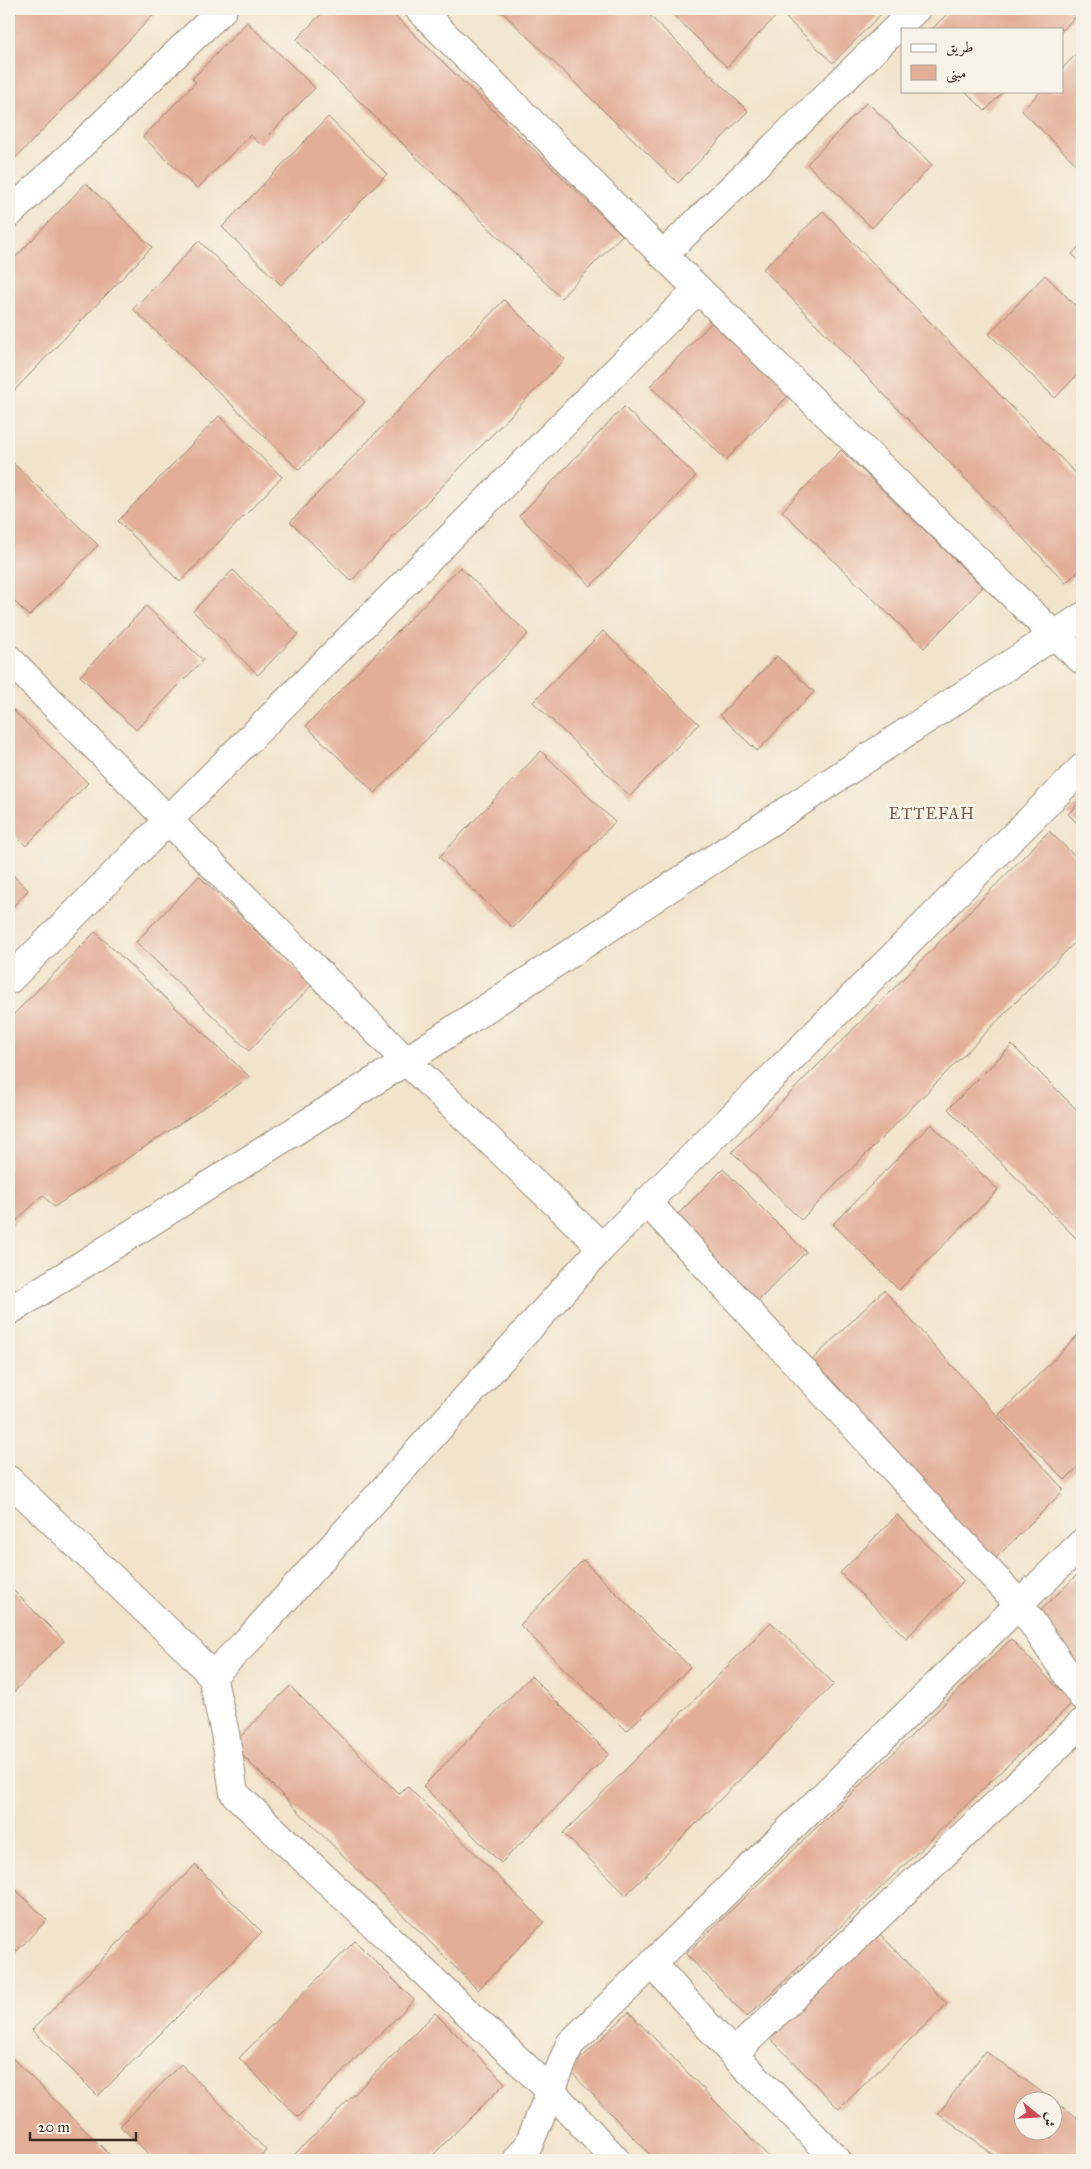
<svg xmlns="http://www.w3.org/2000/svg" width="1091" height="2169" viewBox="0 0 1091 2169" font-family="'IM FELL Great Primer',Amiri,serif">
  <style>
    .building { fill: #e3ae97; fill-rule: evenodd }
    .lines { fill: none; stroke-linecap: round; stroke-linejoin: round }
    .street-casing { stroke: #968774; stroke-width: 30 }
    .street { stroke: #fff; stroke-width: 28 }
    .labels { text-anchor: middle; stroke-width: 5; stroke-linejoin: round; paint-order: stroke }
    .neighbourhood-label { font-size: 16px; letter-spacing: 1px; fill: #765848; stroke: #f7f3e8 }
  </style>
  <rect width="100%" height="100%" fill="#f7f3e8"/>
  <filter id="ink" filterUnits="userSpaceOnUse"><feTurbulence type="fractalNoise" baseFrequency=".02" numOctaves="2"/><feDisplacementMap in="SourceGraphic" scale="10" xChannelSelector="R" yChannelSelector="G"/><feConvolveMatrix kernelMatrix="1 2 1 2 8 2 1 2 1" color-interpolation-filters="sRGB"/></filter>
  <filter id="wash" filterUnits="userSpaceOnUse"><feTurbulence type="fractalNoise" baseFrequency=".0096" numOctaves="4" result="noise"/><feDisplacementMap in="SourceGraphic" scale="20" xChannelSelector="R" yChannelSelector="G"/><feGaussianBlur stdDeviation="1.12" result="paint"/><feColorMatrix in="noise" values="0 0 0 0 0 0 0 0 0 0 0 0 0 0 0 0 0 1.4 0 .05"/><feComposite in="paint" operator="in"/></filter>
  <g filter="url(#wash)">
    <rect width="100%" height="100%" fill="#f2e4cb"/>
    <g id="blocks">
      <g class="building">
        <path d="M9,9H159L9,165Z"/>
        <path d="M326,9H388L622,235L561,298L296,40Z"/>
        <path d="M499,9H643L748,111L678,183Z"/>
        <path d="M667,9H886L833,63L780,12L727,67Z"/>
        <path d="M952,9H1082V10L1062,31V29H932Z"/>
        <path d="M247,22L315,88L260,144L250,135L197,189L143,137L196,82L192,79Z"/>
        <path d="M1082,48V170L1022,111L1041,91H1062V69Z"/>
        <path d="M965,91H1004L985,111Z"/>
        <path d="M867,102L932,165L872,228L807,164Z"/>
        <path d="M328,117L387,174L281,285L222,227Z"/>
        <path d="M86,183L152,247L9,396V264Z"/>
        <path d="M823,211L1082,480V567L1066,583L763,269Z"/>
        <path d="M199,241L365,402L299,470L133,309Z"/>
        <path d="M1082,243V264L1072,254Z"/>
        <path d="M1045,275L1082,312V370L1055,398L989,334Z"/>
        <path d="M504,300L565,359L351,581L290,522Z"/>
        <path d="M716,318L792,392L726,460L650,386Z"/>
        <path d="M624,407L696,476L591,586L519,516Z"/>
        <path d="M219,416L282,477L180,582L118,521Z"/>
        <path d="M841,450L983,587L924,648L782,511Z"/>
        <path d="M9,459L98,545L29,616L9,596Z"/>
        <path d="M460,567L528,634L375,793L306,726Z"/>
        <path d="M233,570L298,634L258,675L193,611Z"/>
        <path d="M146,606L203,660L136,730L80,676Z"/>
        <path d="M603,631L699,724L630,796L533,702Z"/>
        <path d="M777,656L814,692L757,751L720,715Z"/>
        <path d="M9,706L88,783L26,846L9,829Z"/>
        <path d="M541,751L615,822L513,928L439,857Z"/>
        <path d="M1082,800V828L1068,814Z"/>
        <path d="M1049,831L1082,863V935L801,1220L732,1152Z"/>
        <path d="M9,871L28,890L9,911Z"/>
        <path d="M199,876L312,985L249,1051L136,942Z"/>
        <path d="M95,932L250,1077L54,1207L43,1195L9,1228V1019Z"/>
        <path d="M1012,1045L1082,1115V1244L948,1109Z"/>
        <path d="M931,1124L998,1190L899,1290L833,1224Z"/>
        <path d="M723,1169L806,1252L754,1305L670,1222Z"/>
        <path d="M884,1290L1064,1490L990,1564L811,1361Z"/>
        <path d="M1082,1331V1463L1065,1480L999,1415Z"/>
        <path d="M897,1515L964,1581L906,1638L840,1573Z"/>
        <path d="M583,1560L690,1667L627,1731L520,1625Z"/>
        <path d="M1082,1570V1669L1033,1618Z"/>
        <path d="M9,1586L64,1641L9,1697Z"/>
        <path d="M771,1622L834,1684L626,1895L563,1833Z"/>
        <path d="M1011,1639L1072,1703L747,2017L686,1954Z"/>
        <path d="M531,1676L609,1754L501,1863L423,1786Z"/>
        <path d="M290,1686L399,1794L407,1786L544,1922L478,1990L232,1745Z"/>
        <path d="M195,1865L262,1932L98,2096L32,2030Z"/>
        <path d="M9,1883L47,1920L9,1959Z"/>
        <path d="M877,1931L947,2004L839,2109L769,2037Z"/>
        <path d="M355,1941L414,2000L298,2117L239,2058Z"/>
        <path d="M629,2012L772,2160H655L569,2070Z"/>
        <path d="M435,2013L505,2083L428,2160H289Z"/>
        <path d="M985,2051L1082,2121V2160H1001L938,2114ZM1024,2102H1054V2132H1024Z"/>
        <path d="M9,2055L115,2160H9Z"/>
        <path d="M181,2064L267,2151L257,2160H155L120,2126Z"/>
      </g>
    </g>
  </g>
  <g filter="url(#ink)">
    <use href="#blocks" fill-opacity="0" stroke="#968774" stroke-width="1"/>
    <g class="lines">
      <g class="street-casing">
        <g id="street">
          <path d="M419,9L663,255L1054,635L1082,660"/>
          <path d="M9,214L223,9"/>
          <path d="M663,255L916,9"/>
          <path d="M9,659L406,1061L602,1247"/>
          <path d="M9,980L698,289"/>
          <path d="M647,1202L1020,1605L1082,1696"/>
          <path d="M9,1311L406,1061L1082,617"/>
          <path d="M9,1480L191,1653L212,1676L225,1733L234,1793L552,2092L616,2160"/>
          <path d="M212,1676L251,1637L602,1247L1082,768"/>
          <path d="M653,1964L733,2054L837,2160"/>
          <path d="M733,2054L1082,1723"/>
          <path d="M517,2160L528,2146L570,2044L1082,1543"/>
        </g>
      </g>
      <use href="#street" class="street"/>
    </g>
  </g>
  <g class="labels">
    <g class="neighbourhood-label">
      <text x="932" y="819">ETTEFAH</text>
    </g>
  </g>
  <rect width="1091" height="2169" fill="none" stroke="#f7f3e8" stroke-width="30"/>
  <rect x="901" y="28" width="162" height="65" fill="#f7f3e8" stroke="#aca397"/>
  <rect x="911" y="44" width="25" height="8" fill="#ffffff" stroke="#aca397"/>
  <text x="946" y="52" font-size="15" fill="#3b2a1e">طريق</text>
  <rect x="911" y="65" width="25" height="15" fill="#e3ae97" stroke="#aca397"/>
  <text x="946" y="78" font-size="15" fill="#3b2a1e">مبنى</text>
  <g transform="translate(1038 2116) rotate(108)"><circle r="24" fill="#f7f3e8" stroke="#aca397"/>
  <path d="M0-4L9 19L0 12L-9 19Z" fill="#d1495b"/>
  <text y="-8" font-size="14" font-weight="bold" text-anchor="middle" fill="#3b2a1e">ش</text>
  </g>
  <path d="M30 2132v8h106v-8" fill="none" stroke="#3b2a1e" stroke-width="2.5"/>
  <text x="38" y="2132" font-size="15" fill="#3b2a1e" stroke="#f7f3e8" stroke-width="4" paint-order="stroke">20 m</text>
</svg>
